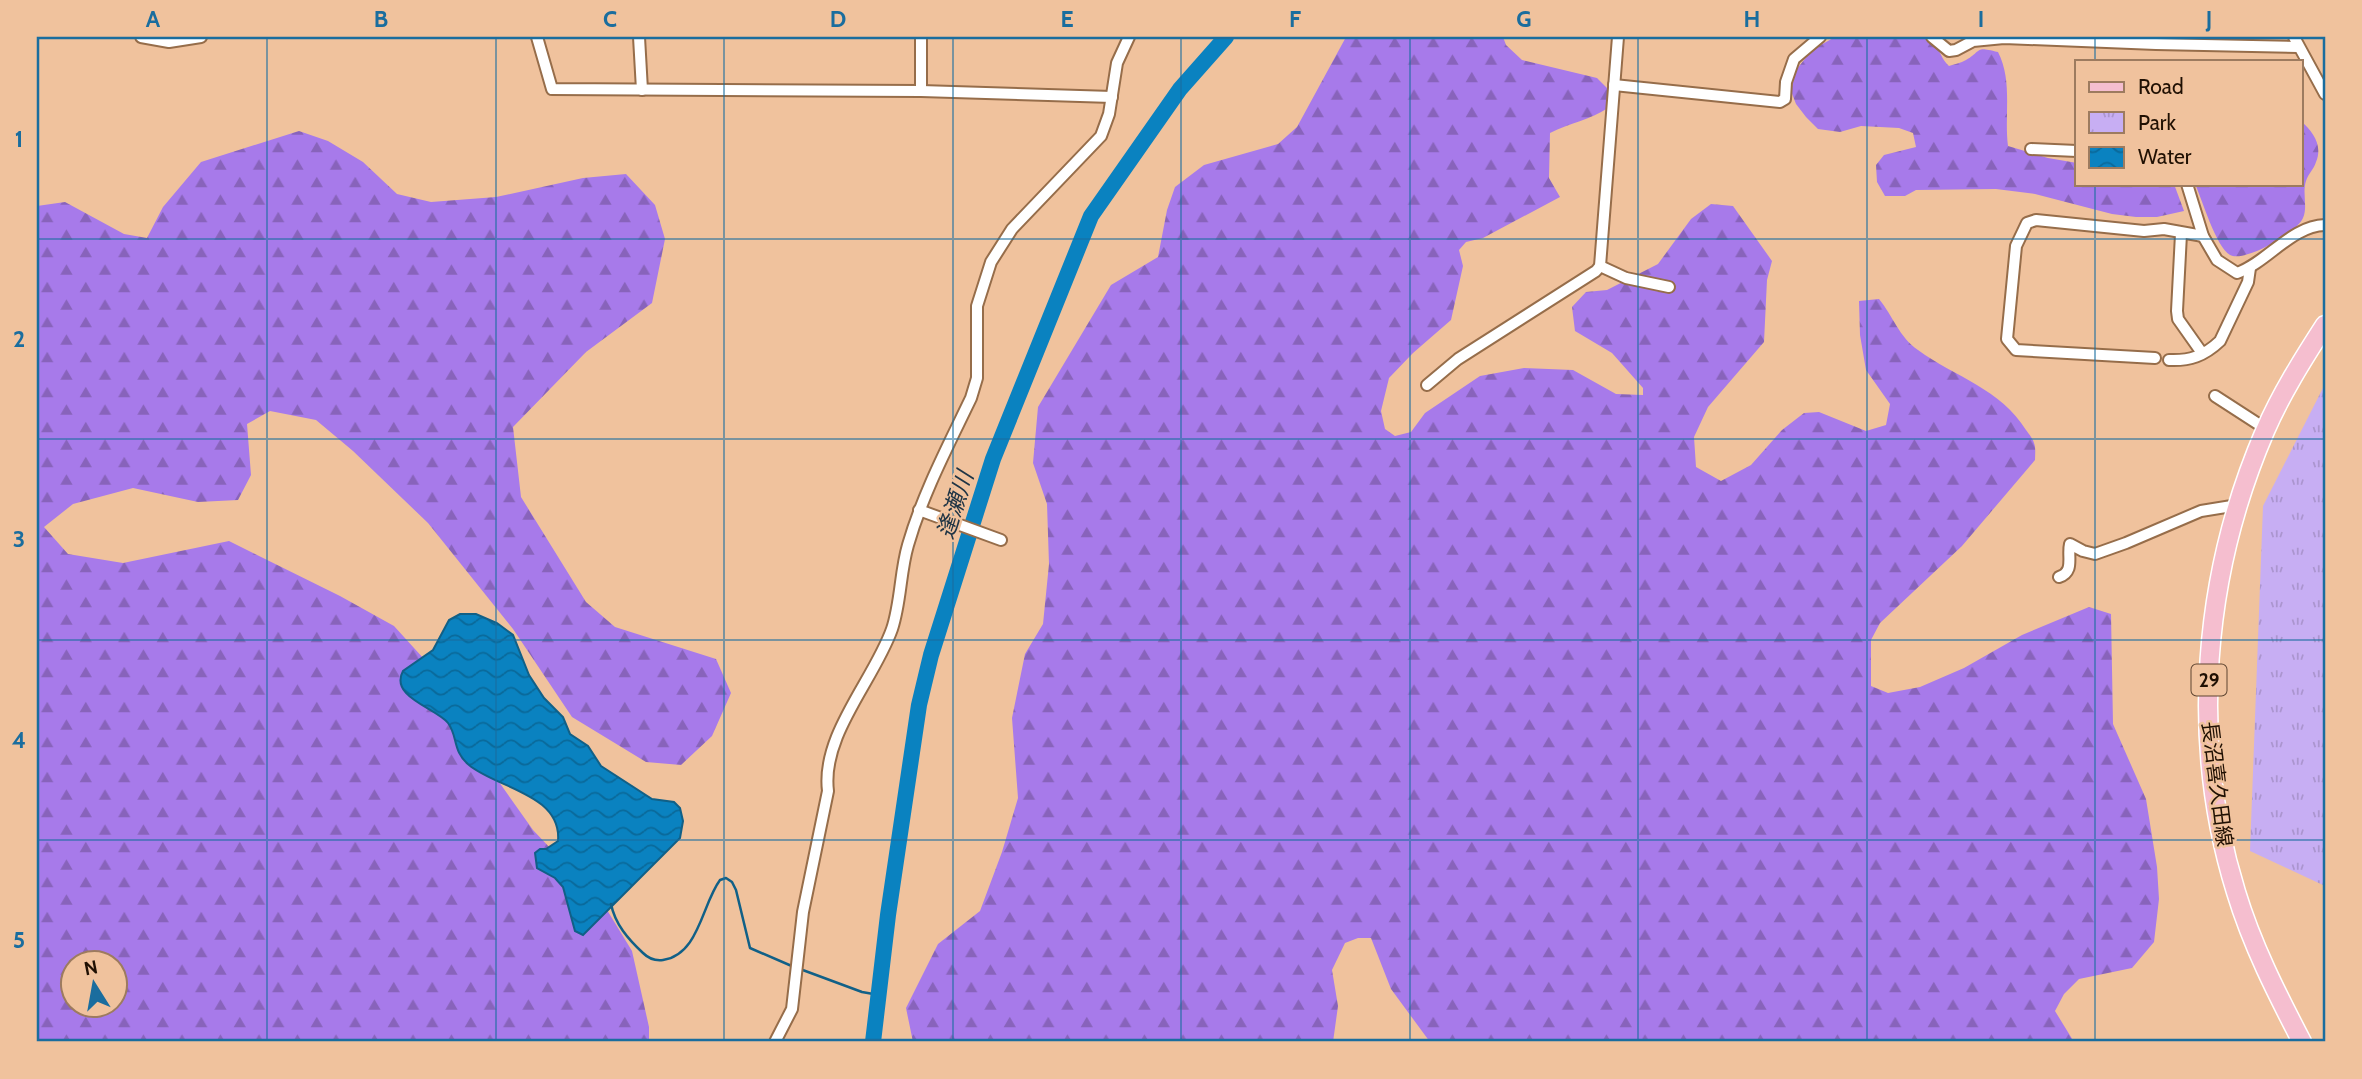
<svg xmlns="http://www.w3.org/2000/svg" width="2362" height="1079" viewBox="0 0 2362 1079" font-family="Cabin,'Noto Sans JP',sans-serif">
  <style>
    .forest { fill: url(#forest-firs); fill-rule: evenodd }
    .park { fill: url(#park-tufts) }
    .water { fill: url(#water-waves); stroke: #116087; stroke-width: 2 }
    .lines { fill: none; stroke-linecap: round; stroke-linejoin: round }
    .stream { stroke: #116087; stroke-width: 2.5 }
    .river { stroke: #0a82c0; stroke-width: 16 }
    .minor-casing { stroke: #966d4a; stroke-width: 14 }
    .primary-casing { stroke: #fff; stroke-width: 21 }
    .minor { stroke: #fff; stroke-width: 10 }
    .primary { stroke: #f5becf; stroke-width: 18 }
    .grid { fill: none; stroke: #1a6d9e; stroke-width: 2; stroke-opacity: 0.55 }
    .labels { text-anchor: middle; stroke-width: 5; stroke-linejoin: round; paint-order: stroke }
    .shield { fill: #f0c29d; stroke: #5e4531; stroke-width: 2 }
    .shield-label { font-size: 19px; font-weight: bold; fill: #201003 }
    .street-label { font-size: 21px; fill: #201003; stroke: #f0c29d }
    .water-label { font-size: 23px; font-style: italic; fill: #203545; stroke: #f0c29d }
    .neatline { fill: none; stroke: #1a6d9e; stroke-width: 2.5 }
    .grid-label { font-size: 23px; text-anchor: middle; font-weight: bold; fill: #1a6d9e }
  </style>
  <defs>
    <pattern id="forest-firs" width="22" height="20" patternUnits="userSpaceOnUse" patternTransform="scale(1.75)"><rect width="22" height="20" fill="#a77aea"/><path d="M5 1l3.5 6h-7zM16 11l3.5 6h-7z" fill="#8863bb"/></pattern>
    <pattern id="park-tufts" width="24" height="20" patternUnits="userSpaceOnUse" patternTransform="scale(1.75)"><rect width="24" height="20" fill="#c7aef3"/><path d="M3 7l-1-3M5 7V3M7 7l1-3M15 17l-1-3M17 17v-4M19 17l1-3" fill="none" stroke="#ab95cf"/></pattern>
    <pattern id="water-waves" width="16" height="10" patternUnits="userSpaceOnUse" patternTransform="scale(1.75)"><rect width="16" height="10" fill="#0a82c0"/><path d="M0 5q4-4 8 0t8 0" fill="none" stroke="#0a699a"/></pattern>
  </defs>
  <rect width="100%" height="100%" fill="#f0c29d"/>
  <g class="forest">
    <path d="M1346,37H1503L1506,45L1522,60L1597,78L1607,88L1608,108C1590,120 1570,123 1550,133L1549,178L1560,197L1483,238L1466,242L1459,250L1463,266L1451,320L1413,353L1389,378L1381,411L1385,429L1395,436L1411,432L1425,413L1480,376L1524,368L1573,370L1616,394L1643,395V388L1612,353L1575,331L1572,307L1586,292L1607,290L1658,264L1691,219L1711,204L1733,206L1772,261L1767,280L1764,342L1708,407L1694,437L1696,467L1721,481L1751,465L1782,430L1804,413L1819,412L1866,431L1886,425L1890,404L1866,370L1860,335L1859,301L1879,299C1893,316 1899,337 1918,350C1955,377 2001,389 2026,430C2029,434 2033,439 2034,443C2036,448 2035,455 2035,460L1962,546L1880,623L1871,640V686L1888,693L1920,687L1964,668L2022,635L2089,607L2111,614L2113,724L2146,799L2157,867L2159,899L2154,942L2132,968L2079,979L2064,994L2055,1011L2074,1042H1430L1391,989L1371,938H1358L1345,943L1332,970L1338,1006L1333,1042H913L906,1008L938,944L980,911L1002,852L1018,798L1012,718L1025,654L1043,624L1049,564L1047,504L1033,463L1038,407L1111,285L1158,257L1167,210L1175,187L1204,165L1278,144L1297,127Z"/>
    <path d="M1835,37H1924C1940,42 1938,56 1949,66C1954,64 1961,63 1966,60C1983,50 1974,46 1998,52C2013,81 2004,115 2008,146L2048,158L2077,163V184H2174L2184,211L2157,217H2136L2112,214L2035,194L1996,189L1916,190L1905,196H1885L1877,182L1876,165L1884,155L1916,147L1913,133L1899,128L1861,126L1840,132L1818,129L1806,117L1796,104L1791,91L1796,70L1812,50Z"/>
    <path d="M2301,121C2313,132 2323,145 2316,162C2314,169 2308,174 2306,181C2302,193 2308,207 2303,218C2297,233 2244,263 2230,255C2216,247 2202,199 2195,184H2301Z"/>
    <path d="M299,131L328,141L363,162L397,194L431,202L496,197L583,178L626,174L655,205L665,239L652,303L586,352L513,427L521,497L586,602L615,627L716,659L731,693L712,736L681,765L646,762L572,717L513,629L428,523L353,451L316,420L270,411L247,424L251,475L238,500L198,502L133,488L73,504L44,527L68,554L123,563L229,541L340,596L394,626L444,681L487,765L533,830L604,905L632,951L649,1027V1042H37V206L65,202L124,234L147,238L163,207L201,162ZM74,964H116V1006H74Z"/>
  </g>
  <path class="park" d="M2325,384V886L2250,851L2263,506Z"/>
  <path class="water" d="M460,614H476L497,623L513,635L529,675L544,698L563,717L570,734L588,746L601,766L652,799L674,802L680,808L683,821L680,838L583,935L575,931L563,887L555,878L537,868L535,853L540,849H546L558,841C562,794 496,788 469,765C452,751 458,736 448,723C436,708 389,697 403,671L433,650L449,620Z"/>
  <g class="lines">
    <g class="stream">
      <path d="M611,904C615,924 628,939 643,953C649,959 655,961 663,960C699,955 702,904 720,880L726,878L732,882L736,890L750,948L794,967"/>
      <path d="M800,969L862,992L879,995"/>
    </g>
    <path class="river" d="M873,1042L888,915L919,705L931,655L993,459L1091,216L1180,89L1226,37"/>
    <g class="minor-casing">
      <g id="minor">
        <path d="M141,37L169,42L201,37"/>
        <path d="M537,37L552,89L921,91L1112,97"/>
        <path d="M639,37L642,90"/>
        <path d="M1932,37L1949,51L1956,50L1973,41L2004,38L2156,44L2298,47"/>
        <path d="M2294,37L2325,94"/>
        <path d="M1614,85L1780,102L1785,99L1786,82L1794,59L1820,37"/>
        <path d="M921,91V37"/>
        <path d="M2031,149L2077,151"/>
        <path d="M2187,184L2203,236L2217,260L2237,273C2268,262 2291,226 2325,225"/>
        <path d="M2181,234L2177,311L2178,319L2202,353"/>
        <path d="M1600,266L1626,278L1669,287"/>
        <path d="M2155,358L2016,350L2007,339L2016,246L2027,223L2036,220L2144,231L2164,229L2203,236"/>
        <path d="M2169,360C2190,361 2204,356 2220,341L2248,282L2250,268"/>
        <path d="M1427,385L1458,359L1596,271L1600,266L1618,37"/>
        <path d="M2215,396L2266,429"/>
        <path d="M919,510L1001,540"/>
        <path d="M2059,577C2075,572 2067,556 2070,544L2083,551L2095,554L2126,543L2201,511L2238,505"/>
        <path d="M775,1042L792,1009L803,912L828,791C821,735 874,680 892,629C901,602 900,572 908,545C923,493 948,446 971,398L977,378V306L991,262L1012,229L1101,136L1109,114L1117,63L1129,37"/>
      </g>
    </g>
    <g class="primary-casing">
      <path id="primary" d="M2302,1042C2277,994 2252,945 2236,892C2189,741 2203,575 2265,431C2281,394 2303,359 2325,325"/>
    </g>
    <use href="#minor" class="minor"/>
    <use href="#primary" class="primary"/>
  </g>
  <path class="grid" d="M267,37V1042M496,37V1042M724,37V1042M953,37V1042M1181,37V1042M1410,37V1042M1638,37V1042M1867,37V1042M2095,37V61M2095,184V1042M37,239H2325M37,439H2325M37,640H2325M37,840H2325"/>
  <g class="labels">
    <rect class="shield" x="2191.5" y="664.5" width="35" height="31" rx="5"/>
    <g class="shield-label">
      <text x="2209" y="687">29</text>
    </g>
    <g class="street-label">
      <text transform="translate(2217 784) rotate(83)" y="7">長沼喜久田線</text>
    </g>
    <g class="water-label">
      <text transform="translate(955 505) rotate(-72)" y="8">逢瀬川</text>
    </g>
  </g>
  <rect width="2362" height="1079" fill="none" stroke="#f0c29d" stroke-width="77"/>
  <rect x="2075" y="60" width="228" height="126" fill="#f0c29d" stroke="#9d7b5f" stroke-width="2"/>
  <rect x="2089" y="82" width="35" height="10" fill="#f5becf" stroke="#9d7b5f" stroke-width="2"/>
  <text x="2138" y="94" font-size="21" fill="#201003">Road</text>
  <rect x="2089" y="112" width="35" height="21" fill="url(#park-tufts)" stroke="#9d7b5f" stroke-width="2"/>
  <text x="2138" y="130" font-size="21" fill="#201003">Park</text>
  <rect x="2089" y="147" width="35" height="21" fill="url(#water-waves)" stroke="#9d7b5f" stroke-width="2"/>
  <text x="2138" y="164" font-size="21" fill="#201003">Water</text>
  <g transform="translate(94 984) rotate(349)"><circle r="33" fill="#f0c29d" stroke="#9d7b5f" stroke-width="2"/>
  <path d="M0-5L12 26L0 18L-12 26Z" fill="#1a6d9e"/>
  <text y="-10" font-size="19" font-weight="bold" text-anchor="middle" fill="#201003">N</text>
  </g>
  <rect x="38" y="38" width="2286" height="1002" class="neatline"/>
  <g class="grid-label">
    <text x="153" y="27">A</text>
    <text x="381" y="27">B</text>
    <text x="610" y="27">C</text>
    <text x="838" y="27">D</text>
    <text x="1067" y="27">E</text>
    <text x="1295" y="27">F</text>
    <text x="1524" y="27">G</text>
    <text x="1752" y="27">H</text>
    <text x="1981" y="27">I</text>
    <text x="2209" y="27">J</text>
    <text x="19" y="147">1</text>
    <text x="19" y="347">2</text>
    <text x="19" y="547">3</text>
    <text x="19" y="748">4</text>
    <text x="19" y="948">5</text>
  </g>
</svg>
